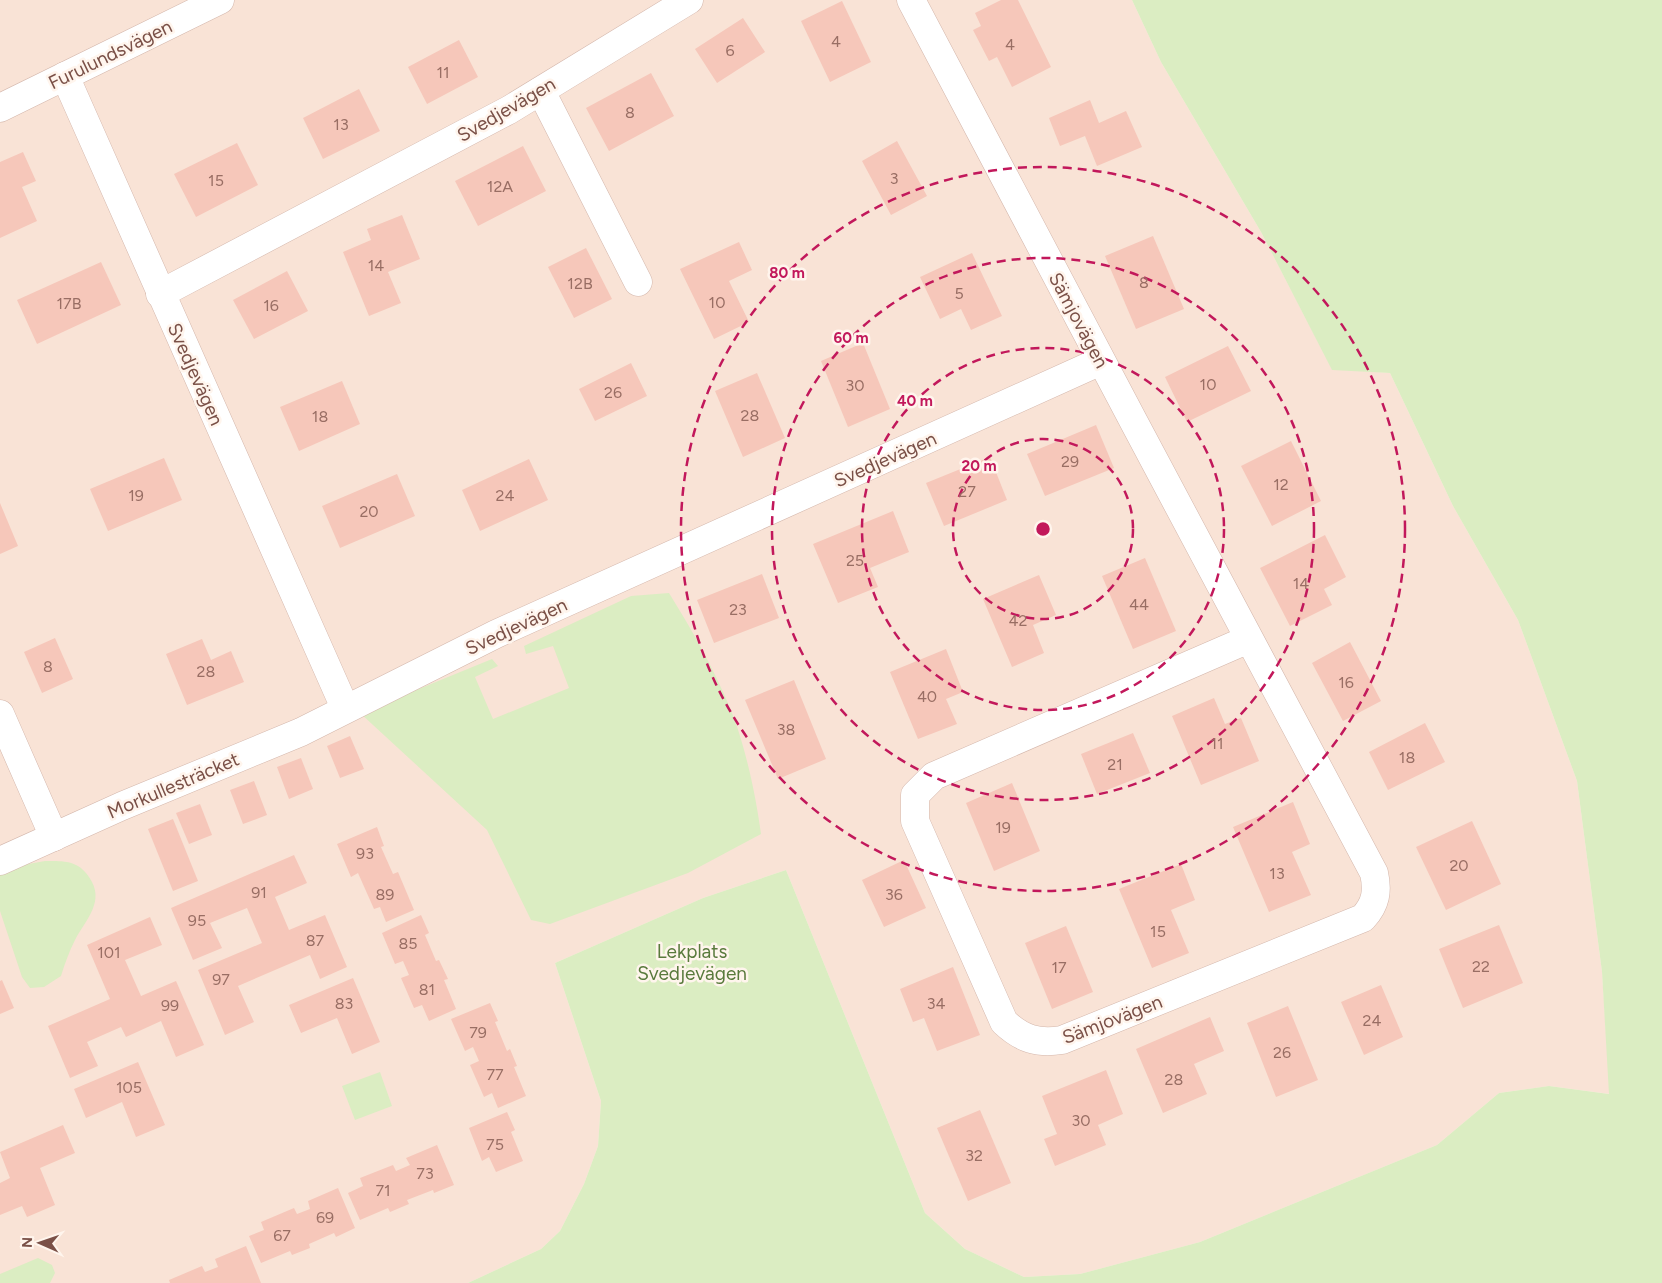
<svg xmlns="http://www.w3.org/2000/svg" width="1662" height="1283" viewBox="0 0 1662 1283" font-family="Figtree,sans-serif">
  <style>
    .residential { fill: #f9e3d6 }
    .green { fill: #dbedc2 }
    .building { fill: #f6c7ba }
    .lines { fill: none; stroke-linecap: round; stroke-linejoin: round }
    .minor-casing { stroke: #d4b7ac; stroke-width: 29 }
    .minor { stroke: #fff; stroke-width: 28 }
    .ring { fill: none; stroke: #c2185b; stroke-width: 2.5; stroke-dasharray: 9 6 }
    .labels { text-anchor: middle; stroke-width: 5; stroke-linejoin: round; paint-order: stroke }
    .number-label { font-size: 16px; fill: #996e64 }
    .street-label { font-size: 19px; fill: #7a5047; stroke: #fff5ed }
    .park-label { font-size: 19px; fill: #597a3c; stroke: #fff5ed }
    .centre { fill: #c2185b; stroke: #fff5ed; stroke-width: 2.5 }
    .ring-label { font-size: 15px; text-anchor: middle; font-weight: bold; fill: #c2185b; stroke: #fff5ed; stroke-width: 5; stroke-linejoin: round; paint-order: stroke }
  </style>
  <rect width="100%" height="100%" fill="#fef0e5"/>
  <path class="residential" d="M0,0H1132L1161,62L1261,232L1332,369L1390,373L1453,506L1518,620L1577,781L1602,972L1610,1094L1549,1086L1499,1093L1437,1145L1200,1242L1080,1274L1024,1277L965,1249L925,1213L786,870L703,898L555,963L601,1101L598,1146L584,1184L560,1231L541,1249L468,1283H0Z"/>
  <g class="green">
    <path d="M1132,0H1662V1283H468L541,1249L560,1231L584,1184L598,1146L601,1101L555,963L703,898L786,870L925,1213L965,1249L1024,1277L1080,1274L1200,1242L1437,1145L1499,1093L1549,1086L1609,1094L1602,972L1577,781L1518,620L1453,506L1390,373L1332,370L1261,232L1161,62Z"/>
    <path d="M669,593C692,630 713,667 730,708C745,744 756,796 761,834L688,873L550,924L531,920L487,830L360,713L492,659L498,666L475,677L493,719L569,688L553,646L526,654L524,646L631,596Z"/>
    <path d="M45,861C63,861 78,860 89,877C106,901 86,919 75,940C69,952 65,963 61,976L44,987L30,988L22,977L0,911V875L23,865Z"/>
    <path d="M380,1072L392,1106L355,1120L342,1086Z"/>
    <path d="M38,1258L52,1265L55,1273L50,1283H0V1274Z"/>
  </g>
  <g class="building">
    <path d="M1001,0H1018L1051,67L1012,87L997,57L989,61L973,30L981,26L975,13Z"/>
    <path d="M842,1L871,62L830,82L801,21Z"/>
    <path d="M743,18L765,52L717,83L695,49Z"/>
    <path d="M459,40L478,77L427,104L408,67Z"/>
    <path d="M651,73L674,116L609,151L586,108Z"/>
    <path d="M359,89L380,131L323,159L303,118Z"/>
    <path d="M1090,100L1099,123L1126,111L1142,147L1097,166L1085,136L1060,146L1049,118Z"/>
    <path d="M897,141L927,196L891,215L862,161Z"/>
    <path d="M237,143L258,185L196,217L174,174Z"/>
    <path d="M523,146L546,191L478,226L455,181Z"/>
    <path d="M23,152L36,181L22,187L37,221L0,238V162Z"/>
    <path d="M402,215L420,259L388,272L401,303L369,316L343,252L371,240L367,229Z"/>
    <path d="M1153,236L1184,309L1136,329L1105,256Z"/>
    <path d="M739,242L752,270L729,281L749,322L714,339L680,269Z"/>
    <path d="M586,248L612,299L574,318L548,267Z"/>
    <path d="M972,253L1002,316L971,330L961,309L940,319L920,277Z"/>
    <path d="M101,262L121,305L37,344L17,300Z"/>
    <path d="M287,271L308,311L254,339L233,300Z"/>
    <path d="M863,343L890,409L848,427L821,361Z"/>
    <path d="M1228,346L1251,391L1187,422L1165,377Z"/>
    <path d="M631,363L647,396L595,421L579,389Z"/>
    <path d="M757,373L785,438L743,457L715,391Z"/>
    <path d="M342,381L360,424L299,451L280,407Z"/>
    <path d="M1096,425L1114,468L1045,496L1027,454Z"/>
    <path d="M1291,441L1321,501L1272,526L1241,466Z"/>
    <path d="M990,457L1007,500L944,526L926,483Z"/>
    <path d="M164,458L182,500L108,531L90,489Z"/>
    <path d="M529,459L548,500L480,531L462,490Z"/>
    <path d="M397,474L415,516L340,548L322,506Z"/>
    <path d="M0,503L18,546L0,554Z"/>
    <path d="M893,511L909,552L870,568L878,587L838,603L813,544Z"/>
    <path d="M1325,535L1346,577L1324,589L1332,605L1290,626L1260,568Z"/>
    <path d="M1145,558L1176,631L1133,649L1102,576Z"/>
    <path d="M762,574L779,618L714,643L697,600Z"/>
    <path d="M1039,575L1056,615L1033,625L1044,653L1012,667L983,599Z"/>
    <path d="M55,638L73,679L42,693L24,652Z"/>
    <path d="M202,639L211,660L231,651L244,682L187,705L166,654Z"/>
    <path d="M1350,642L1381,701L1343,721L1312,663Z"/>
    <path d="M946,649L963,692L946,699L957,724L918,739L890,672Z"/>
    <path d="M794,680L826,759L778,779L745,700Z"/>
    <path d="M1214,698L1225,724L1241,718L1259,761L1201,785L1172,716Z"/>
    <path d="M1425,723L1445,762L1388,790L1369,752Z"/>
    <path d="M1133,733L1150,773L1097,794L1081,754Z"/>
    <path d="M350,736L364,769L340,778L327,746Z"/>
    <path d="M301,758L313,789L289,799L277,767Z"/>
    <path d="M254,781L267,815L243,824L230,790Z"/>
    <path d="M1012,783L1040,851L994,871L966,803Z"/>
    <path d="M1293,802L1310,844L1292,852L1311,895L1269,912L1233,827Z"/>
    <path d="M200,804L212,835L189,844L176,813Z"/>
    <path d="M173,819L198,881L173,891L148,829Z"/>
    <path d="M1472,821L1501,884L1446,910L1416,847Z"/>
    <path d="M377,827L384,846L381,847L393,874L398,872L414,910L386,922L380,907L374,909L358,873L351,877L337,844Z"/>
    <path d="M294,855L307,883L275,897L289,930L325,915L347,967L320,979L310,955L238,986L254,1022L225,1035L198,970L262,943L247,908L210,923L222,948L193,960L171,908Z"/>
    <path d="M904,860L926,908L884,927L862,880Z"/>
    <path d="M1181,864L1195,900L1171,910L1189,953L1152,968L1119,889Z"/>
    <path d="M421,915L429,933L425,935L436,961L439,960L448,979L444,980L456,1009L429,1021L422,1005L414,1008L401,978L409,975L403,961L395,964L382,933Z"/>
    <path d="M150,917L162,945L125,960L141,996L176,981L204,1045L176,1057L161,1021L126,1037L121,1027L87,1042L98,1066L70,1078L48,1026L110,999L87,945Z"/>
    <path d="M1499,925L1523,983L1463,1008L1439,949Z"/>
    <path d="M1066,926L1093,992L1052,1009L1025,943Z"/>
    <path d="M953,967L980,1035L937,1051L924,1018L913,1022L900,989Z"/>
    <path d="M353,978L380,1042L352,1054L337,1018L301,1033L289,1005Z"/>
    <path d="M2,980L14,1008L0,1014V981Z"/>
    <path d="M1381,985L1403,1037L1364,1055L1341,1002Z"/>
    <path d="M490,1003L498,1021L495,1022L507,1051L510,1049L517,1066L514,1067L526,1096L498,1108L492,1093L484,1097L470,1065L479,1061L473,1047L465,1051L451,1019Z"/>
    <path d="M1288,1006L1318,1080L1276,1097L1247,1023Z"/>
    <path d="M1210,1017L1224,1051L1194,1064L1207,1094L1163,1113L1136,1049Z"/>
    <path d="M138,1062L165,1125L136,1137L122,1102L86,1118L74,1089Z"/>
    <path d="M1106,1070L1123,1114L1098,1125L1106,1145L1055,1166L1044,1139L1057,1134L1042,1096Z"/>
    <path d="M980,1110L1011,1183L968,1201L937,1128Z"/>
    <path d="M507,1112L515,1130L511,1132L523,1161L496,1172L489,1157L482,1161L469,1128Z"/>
    <path d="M63,1125L75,1153L40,1168L55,1205L27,1217L22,1206L0,1215V1183L10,1178L0,1152Z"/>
    <path d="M437,1145L454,1185L434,1193L433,1190L407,1200L409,1204L390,1212L388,1208L360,1220L348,1193L363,1186L360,1178L393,1165L396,1171L410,1165L406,1158Z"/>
    <path d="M338,1188L355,1228L336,1237L334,1233L309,1244L310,1248L292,1255L290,1251L261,1263L249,1236L264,1230L261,1222L294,1208L297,1214L310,1209L308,1201Z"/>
    <path d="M246,1246L261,1283H170L169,1280L202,1266L205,1272L218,1267L215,1259Z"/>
  </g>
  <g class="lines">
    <g class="minor-casing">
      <g id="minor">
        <path d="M911,0C1064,292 1219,582 1374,873C1378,891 1376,904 1363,918L1062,1040C1038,1044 1022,1039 1004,1022L915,821V795L934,776L1249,639"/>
        <path d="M65,76L345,708"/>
        <path d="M541,91L638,282"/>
        <path d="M0,108L220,0"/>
        <path d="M160,294L509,110L689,0"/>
        <path d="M0,714L54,837"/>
        <path d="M0,861L122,806L301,732L496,634L1101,361"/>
      </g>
    </g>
    <use href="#minor" class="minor"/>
  </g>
  <g class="ring">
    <circle cx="1043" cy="529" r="90"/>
    <circle cx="1043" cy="529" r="181"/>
    <circle cx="1043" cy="529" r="271"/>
    <circle cx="1043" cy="529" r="362"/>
  </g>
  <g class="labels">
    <g class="number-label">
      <text x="836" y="47">4</text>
      <text x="1010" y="50">4</text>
      <text x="730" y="56">6</text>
      <text x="443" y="78">11</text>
      <text x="630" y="118">8</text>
      <text x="341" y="130">13</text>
      <text x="894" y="184">3</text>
      <text x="216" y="186">15</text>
      <text x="500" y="192">12A</text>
      <text x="376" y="271">14</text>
      <text x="1144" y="288">8</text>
      <text x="580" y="289">12B</text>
      <text x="959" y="299">5</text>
      <text x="717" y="308">10</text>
      <text x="69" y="309">17B</text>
      <text x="271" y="311">16</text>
      <text x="1208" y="390">10</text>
      <text x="855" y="391">30</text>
      <text x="613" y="398">26</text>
      <text x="750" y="421">28</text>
      <text x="320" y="422">18</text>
      <text x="1070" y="467">29</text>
      <text x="1281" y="490">12</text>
      <text x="967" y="497">27</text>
      <text x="136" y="501">19</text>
      <text x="505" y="501">24</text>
      <text x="369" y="517">20</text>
      <text x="855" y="566">25</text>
      <text x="1301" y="589">14</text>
      <text x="1139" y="610">44</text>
      <text x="738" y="615">23</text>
      <text x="1018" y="626">42</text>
      <text x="48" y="672">8</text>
      <text x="206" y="677">28</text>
      <text x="1346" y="688">16</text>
      <text x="927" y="702">40</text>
      <text x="786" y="735">38</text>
      <text x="1217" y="749">11</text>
      <text x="1407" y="763">18</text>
      <text x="1115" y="770">21</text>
      <text x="1003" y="833">19</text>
      <text x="365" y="859">93</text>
      <text x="1459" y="871">20</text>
      <text x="1277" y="879">13</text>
      <text x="259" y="898">91</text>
      <text x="385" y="900">89</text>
      <text x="894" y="900">36</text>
      <text x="197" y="926">95</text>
      <text x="1158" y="937">15</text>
      <text x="315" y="946">87</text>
      <text x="408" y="949">85</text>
      <text x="109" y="958">101</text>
      <text x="1481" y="972">22</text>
      <text x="1059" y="973">17</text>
      <text x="221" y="985">97</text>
      <text x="427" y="995">81</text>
      <text x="344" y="1009">83</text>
      <text x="936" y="1009">34</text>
      <text x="170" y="1011">99</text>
      <text x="1372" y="1026">24</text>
      <text x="478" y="1038">79</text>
      <text x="1282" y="1058">26</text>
      <text x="495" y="1080">77</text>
      <text x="1174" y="1085">28</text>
      <text x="129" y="1093">105</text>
      <text x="1081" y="1126">30</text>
      <text x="495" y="1150">75</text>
      <text x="974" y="1161">32</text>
      <text x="425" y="1179">73</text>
      <text x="383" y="1196">71</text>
      <text x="325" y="1223">69</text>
      <text x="282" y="1241">67</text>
    </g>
    <g class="street-label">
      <text transform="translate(110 54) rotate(-26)" y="7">Furulundsvägen</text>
      <text transform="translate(506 109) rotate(-30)" y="7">Svedjevägen</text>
      <text transform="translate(1079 320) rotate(62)" y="7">Sämjovägen</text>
      <text transform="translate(196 374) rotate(66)" y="7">Svedjevägen</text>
      <text transform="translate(885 459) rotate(-24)" y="7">Svedjevägen</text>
      <text transform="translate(516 626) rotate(-25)" y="7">Svedjevägen</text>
      <text transform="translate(173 785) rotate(-23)" y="7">Morkullesträcket</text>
      <text transform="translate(1112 1019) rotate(-21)" y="7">Sämjovägen</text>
    </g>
    <g class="park-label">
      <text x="692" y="958">Lekplats<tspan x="692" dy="22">Svedjevägen</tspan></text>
    </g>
  </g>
  <circle cx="1043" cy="529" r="8" class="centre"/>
  <g class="ring-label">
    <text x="787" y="278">80 m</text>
    <text x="851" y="343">60 m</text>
    <text x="915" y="406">40 m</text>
    <text x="979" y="471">20 m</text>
  </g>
  <g transform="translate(40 1243) rotate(272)" stroke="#fff5ed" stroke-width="4" paint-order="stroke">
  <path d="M0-4L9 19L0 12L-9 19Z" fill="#7a5047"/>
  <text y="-8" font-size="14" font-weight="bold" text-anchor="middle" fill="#7a5047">N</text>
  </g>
</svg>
